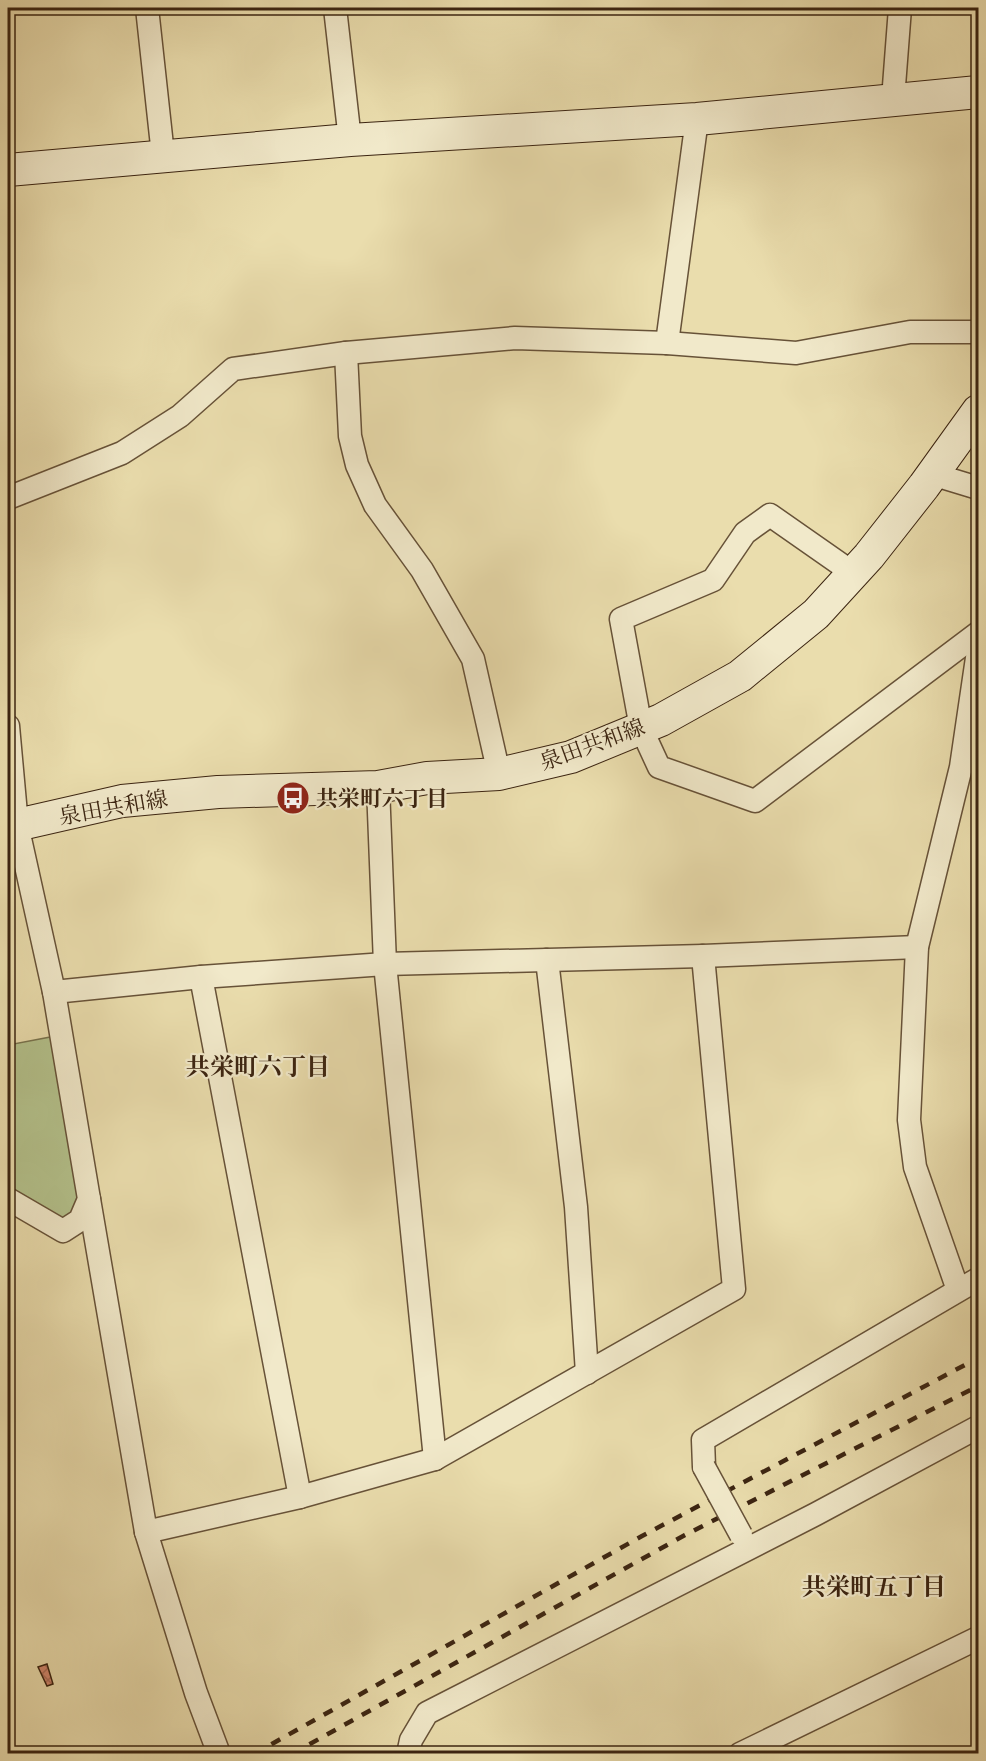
<svg xmlns="http://www.w3.org/2000/svg" width="986" height="1761" viewBox="0 0 986 1761" font-family="'EB Garamond','Noto Serif JP',serif">
  <style>
    .park { fill: #b4c28c; stroke: #78734e; stroke-width: 1.5 }
    .building { fill: url(#building-cross-hatch); stroke: #3b2411; stroke-width: 1.5 }
    .lines { fill: none; stroke-linecap: round; stroke-linejoin: round }
    .street-casing { stroke: #675238; stroke-width: 25 }
    .secondary-casing { stroke: #3b2411; stroke-width: 34 }
    .street { stroke: #f1e9ca; stroke-width: 22 }
    .secondary { stroke: #f1e9ca; stroke-width: 32 }
    .rail { stroke: #3b2411; stroke-width: 4.5; stroke-dasharray: 10 10; stroke-linecap: butt }
    .street-bridge-casing { stroke: #675238; stroke-width: 25; stroke-linecap: butt }
    .street-bridge { stroke: #f1e9ca; stroke-width: 22 }
    .labels { text-anchor: middle; stroke-width: 4.5; stroke-linejoin: round; paint-order: stroke }
    .street-label { font-size: 22px; fill: #3b2411; stroke: #f1e9ca }
    .poi-label { font-size: 22px; font-weight: bold; fill: #3b2411; stroke: #f1e9ca; text-anchor: start }
    .neighbourhood-label { font-size: 24px; font-weight: bold; fill: #3b2411; stroke: #f1e9ca }
  </style>
  <defs>
    <pattern id="building-cross-hatch" width="8" height="8" patternUnits="userSpaceOnUse" patternTransform="scale(1.5)"><rect width="8" height="8" fill="#d1876d"/><path d="M0 0l8 8M0 8l8-8" fill="none" stroke="#ab6e58"/></pattern>
  </defs>
  <rect width="100%" height="100%" fill="#eaddad"/>
  <filter id="stains"><feTurbulence type="fractalNoise" baseFrequency=".00333" numOctaves="4"/><feColorMatrix values="0 0 0 0 .2 0 0 0 0 .09 0 0 0 0 .02 0 0 0 .5 -.17"/></filter>
  <radialGradient id="worn" r=".72"><stop offset=".6" stop-color="#630" stop-opacity="0"/><stop offset="1" stop-color="#630" stop-opacity=".3"/></radialGradient>
  <path class="park" d="M61,1035L89,1199L63,1231L8,1199V1045Z"/>
  <path class="building" d="M47,1664L53,1684L47,1686L38,1667Z"/>
  <g class="lines">
    <g class="street-casing">
      <g id="street">
        <path d="M147,8L163,155"/>
        <path d="M335,8L350,140"/>
        <path d="M893,99L900,8"/>
        <path d="M667,343L697,119"/>
        <path d="M346,353L350,436L357,465L375,505L422,570L473,659L499,774"/>
        <path d="M932,474L978,488"/>
        <path d="M8,498L122,453L180,416L233,369L346,353L515,338L667,343L796,353L910,332H978"/>
        <path d="M853,573L770,515L745,533L713,580L621,619L641,728L659,767L755,801L978,633"/>
        <path d="M8,726L17,825L54,992L89,1199L80,1220L63,1231L8,1199"/>
        <path d="M378,787L385,964L435,1459"/>
        <path d="M547,960L576,1207L587,1373"/>
        <path d="M201,977L300,1497"/>
        <path d="M54,992L201,977L385,964L703,956L917,947"/>
        <path d="M89,1199L146,1532L196,1693L219,1754"/>
        <path d="M958,1290L915,1167L909,1120L917,947L961,767L978,651"/>
        <path d="M704,1467L703,1440L978,1279"/>
        <path d="M146,1532L300,1497L435,1459L734,1289L703,956"/>
        <path d="M408,1754L411,1740L427,1713L816,1514L978,1427"/>
        <path d="M740,1754L978,1638"/>
      </g>
    </g>
    <g class="secondary-casing">
      <g id="secondary">
        <path d="M8,170L350,140L697,119L978,92"/>
        <path d="M8,827L122,801L218,792L378,787L427,778L499,774L571,757L661,720L740,676L816,614L869,556L924,486L978,411"/>
      </g>
    </g>
    <use href="#street" class="street"/>
    <use href="#secondary" class="secondary"/>
    <g class="rail">
      <path d="M254,1754L642,1536L978,1358"/>
      <path d="M292,1754L685,1535L978,1386"/>
    </g>
    <g class="street-bridge-casing">
      <path id="street-bridge" d="M704,1467L741,1535"/>
    </g>
    <use href="#street-bridge" class="street-bridge"/>
  </g>
  <defs>
    <g id="bus-disc" transform="scale(1.725)"><circle r="9.5" fill="#8f2418" stroke="#f1e9ca"/><path d="M-5-6H5V4H4V6H2V4H-2V6H-4V4H-5ZM-3.5-4V0h7V-4ZM-3.5 1.2v1.5H-2V1.2ZM2 1.2v1.5H3.5V1.2Z" fill="#fff"/></g>
  </defs>
  <g fill-rule="evenodd">
    <use href="#bus-disc" x="293" y="798"/>
  </g>
  <g class="labels">
    <g class="street-label">
      <text transform="translate(592 744) rotate(-20)" y="8">泉田共和線</text>
      <text transform="translate(113 807) rotate(-10)" y="8">泉田共和線</text>
    </g>
    <g class="poi-label">
      <text x="316" y="806">共栄町六丁目</text>
    </g>
    <g class="neighbourhood-label">
      <text x="258" y="1075">共栄町六丁目</text>
      <text x="874" y="1595">共栄町五丁目</text>
    </g>
  </g>
  <rect width="986" height="1761" fill="none" stroke="#eaddad" stroke-width="30"/>
  <rect x="9" y="9" width="968" height="1743" fill="none" stroke="#3b2411" stroke-width="3"/>
  <rect x="15" y="15" width="956" height="1731" fill="none" stroke="#3b2411" stroke-width="1.5"/>
  <rect width="100%" height="100%" filter="url(#stains)"/>
  <rect width="100%" height="100%" fill="url(#worn)"/>
</svg>
